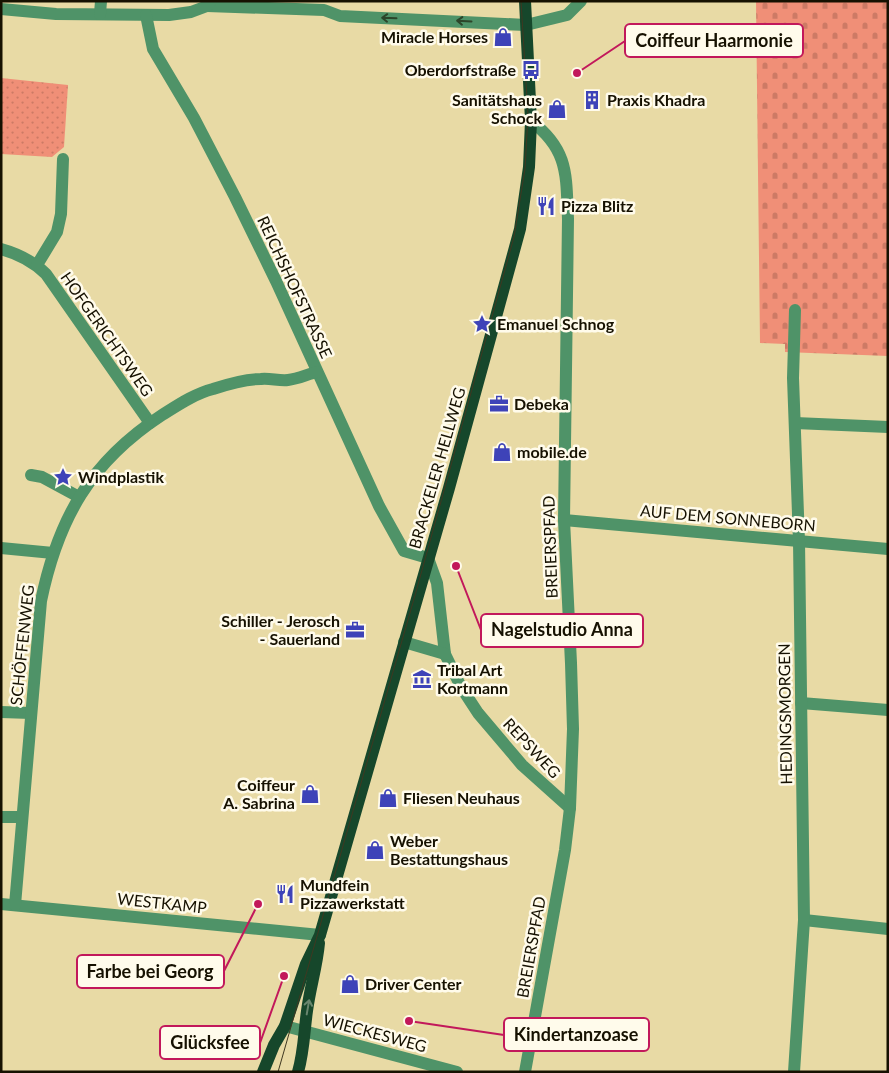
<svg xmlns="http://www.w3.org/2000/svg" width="889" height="1073" viewBox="0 0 889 1073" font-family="Lato,sans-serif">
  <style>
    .grass { fill: url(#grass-dots) }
    .cemetery { fill: url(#cemetery-stones) }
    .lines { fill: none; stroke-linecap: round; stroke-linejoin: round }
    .minor { stroke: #4f9368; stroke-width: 12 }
    .major { stroke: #16472b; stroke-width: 12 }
    .tram { stroke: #3f3821; stroke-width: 1 }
    .oneway { stroke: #2d452a }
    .oneway2 { stroke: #68866e }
    .labels { text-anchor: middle; stroke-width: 5; stroke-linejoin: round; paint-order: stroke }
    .poi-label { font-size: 16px; font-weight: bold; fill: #161101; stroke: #fffbeb; text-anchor: start }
    .street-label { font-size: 16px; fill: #161101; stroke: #fffbeb }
    .leader { fill: none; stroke: #c2185b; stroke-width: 2 }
    .callout-dot { fill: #c2185b; stroke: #fffbeb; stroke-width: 2 }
    .callout { fill: #fffbeb; stroke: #c2185b; stroke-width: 2 }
    .callout-label { font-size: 18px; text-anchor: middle; font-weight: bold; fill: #161101 }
  </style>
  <defs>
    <pattern id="grass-dots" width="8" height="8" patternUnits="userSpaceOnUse" patternTransform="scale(1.25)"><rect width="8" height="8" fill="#f08f77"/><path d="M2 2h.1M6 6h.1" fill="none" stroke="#cd7a65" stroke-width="1.8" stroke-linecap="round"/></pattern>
    <pattern id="cemetery-stones" width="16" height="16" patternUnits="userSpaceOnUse" patternTransform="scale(1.25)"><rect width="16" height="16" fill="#f08f77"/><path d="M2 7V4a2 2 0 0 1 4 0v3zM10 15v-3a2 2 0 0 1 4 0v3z" fill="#cd7a65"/></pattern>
  </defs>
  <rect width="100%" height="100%" fill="#e8daa5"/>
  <path class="grass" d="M1,78L68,85L64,147L52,157L1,154Z"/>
  <path class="cemetery" d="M756,1H888V356L785,352V344L760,343Z"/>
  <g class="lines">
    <g class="minor">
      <path d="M207,6L324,10L340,16L526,25L567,15L581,1"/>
      <path d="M1,9L56,14L169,15L191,12L207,6L211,1"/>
      <path d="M100,14L101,1"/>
      <path d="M146,15L153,49L194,118L235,197L276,281L379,506L404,551L428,558L437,583L445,654L461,687L478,713L522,765L570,808"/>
      <path d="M1,249C19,254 33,261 46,274L150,423"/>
      <path d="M37,265L57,232L61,214L63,159"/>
      <path d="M795,423L888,427"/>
      <path d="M31,475L42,477L79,497"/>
      <path d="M564,520L888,549"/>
      <path d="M1,548L53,553"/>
      <path d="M404,642L445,654"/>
      <path d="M801,703L888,710"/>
      <path d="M1,712L31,713"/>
      <path d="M1,817H22"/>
      <path d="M1,904L320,935"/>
      <path d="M15,905L41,601C58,519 90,462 162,415C178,405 194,394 213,389C228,384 245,379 261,379C270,378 279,381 288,380C298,379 308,374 317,372"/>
      <path d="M804,920L888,929"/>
      <path d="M285,1026L457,1072"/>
      <path d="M525,1072L565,850L570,808L573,729L571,663L564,520L568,219C566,175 569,150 531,121"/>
      <path d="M794,1072L804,920L799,541L793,378L795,310"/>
    </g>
    <g class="major">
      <path d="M263,1072L274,1045L285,1026L306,964L320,935L449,488L520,229L529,167L531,121L525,1"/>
      <path d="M298,1072C304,1051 304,1032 307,1011C310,988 317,966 319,943"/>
    </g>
    <path class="tram" d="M278,1072L416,592L514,237L525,169L528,115L521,1"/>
  </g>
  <defs><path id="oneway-shaft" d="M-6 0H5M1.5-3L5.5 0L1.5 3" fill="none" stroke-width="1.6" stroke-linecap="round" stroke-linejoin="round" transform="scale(1.25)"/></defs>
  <g class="oneway">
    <use href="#oneway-shaft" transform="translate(389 18) rotate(-178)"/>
    <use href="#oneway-shaft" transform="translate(464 21) rotate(-177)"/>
  </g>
  <use class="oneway2" href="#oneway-shaft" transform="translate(308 1007) rotate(-80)"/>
  <defs>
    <g id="shop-bare" transform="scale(1.5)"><path d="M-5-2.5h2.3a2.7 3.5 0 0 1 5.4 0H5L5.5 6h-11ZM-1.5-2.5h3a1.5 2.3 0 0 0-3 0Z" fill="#3e43b8" stroke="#fffbeb" stroke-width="2.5" paint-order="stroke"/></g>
    <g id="bus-bare" transform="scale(1.5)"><path d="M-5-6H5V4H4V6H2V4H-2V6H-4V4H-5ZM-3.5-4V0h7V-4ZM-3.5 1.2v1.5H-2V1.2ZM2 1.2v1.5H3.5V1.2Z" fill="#3e43b8" stroke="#fffbeb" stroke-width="2.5" paint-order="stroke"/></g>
    <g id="building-bare" transform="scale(1.5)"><path d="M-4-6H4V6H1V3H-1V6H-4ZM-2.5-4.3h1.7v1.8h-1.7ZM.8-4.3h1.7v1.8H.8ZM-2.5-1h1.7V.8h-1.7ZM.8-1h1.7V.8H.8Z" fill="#3e43b8" stroke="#fffbeb" stroke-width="2.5" paint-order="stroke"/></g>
    <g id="restaurant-bare" transform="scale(1.5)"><path d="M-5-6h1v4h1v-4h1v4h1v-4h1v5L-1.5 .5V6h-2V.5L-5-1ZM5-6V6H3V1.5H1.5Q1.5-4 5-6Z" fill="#3e43b8" stroke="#fffbeb" stroke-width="2.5" paint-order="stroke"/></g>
    <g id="sight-bare" transform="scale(1.5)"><path d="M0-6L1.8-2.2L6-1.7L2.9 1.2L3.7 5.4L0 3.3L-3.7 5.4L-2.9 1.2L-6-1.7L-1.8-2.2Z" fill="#3e43b8" stroke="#fffbeb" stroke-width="2.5" paint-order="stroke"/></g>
    <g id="office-bare" transform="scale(1.5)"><path d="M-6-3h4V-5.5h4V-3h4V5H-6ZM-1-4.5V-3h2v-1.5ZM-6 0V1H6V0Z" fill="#3e43b8" stroke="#fffbeb" stroke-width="2.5" paint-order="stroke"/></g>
    <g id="museum-bare" transform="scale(1.5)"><path d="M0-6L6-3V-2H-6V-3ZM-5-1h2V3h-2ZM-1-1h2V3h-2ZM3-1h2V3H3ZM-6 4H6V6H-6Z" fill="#3e43b8" stroke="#fffbeb" stroke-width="2.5" paint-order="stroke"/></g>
  </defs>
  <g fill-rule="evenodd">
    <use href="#shop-bare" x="503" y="37"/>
    <use href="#bus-bare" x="531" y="70"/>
    <use href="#building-bare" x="592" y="100"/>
    <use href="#shop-bare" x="557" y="109"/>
    <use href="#restaurant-bare" x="546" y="206"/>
    <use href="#sight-bare" x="482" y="324"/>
    <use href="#office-bare" x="499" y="404"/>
    <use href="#shop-bare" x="502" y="452"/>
    <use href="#sight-bare" x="63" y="477"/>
    <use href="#office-bare" x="355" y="630"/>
    <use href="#museum-bare" x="422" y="679"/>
    <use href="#shop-bare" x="310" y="794"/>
    <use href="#shop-bare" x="388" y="798"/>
    <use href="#shop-bare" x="375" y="850"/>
    <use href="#restaurant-bare" x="285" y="894"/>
    <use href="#shop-bare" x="350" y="984"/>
  </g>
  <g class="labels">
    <g class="poi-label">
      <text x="488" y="43" text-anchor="end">Miracle Horses</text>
      <text x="516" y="76" text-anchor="end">Oberdorfstraße</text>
      <text x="542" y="106" text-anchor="end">Sanitätshaus<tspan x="542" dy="18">Schock</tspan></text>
      <text x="607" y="106">Praxis Khadra</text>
      <text x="561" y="212">Pizza Blitz</text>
      <text x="497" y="330">Emanuel Schnog</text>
      <text x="514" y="410">Debeka</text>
      <text x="517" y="458">mobile.de</text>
      <text x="78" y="483">Windplastik</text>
      <text x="340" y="627" text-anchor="end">Schiller - Jerosch<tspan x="340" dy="18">- Sauerland</tspan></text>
      <text x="437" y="676">Tribal Art<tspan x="437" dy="18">Kortmann</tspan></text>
      <text x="295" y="791" text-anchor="end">Coiffeur<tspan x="295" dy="18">A. Sabrina</tspan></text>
      <text x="403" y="804">Fliesen Neuhaus</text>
      <text x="390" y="847">Weber<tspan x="390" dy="18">Bestattungshaus</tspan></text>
      <text x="300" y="891">Mundfein<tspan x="300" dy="18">Pizzawerkstatt</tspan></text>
      <text x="365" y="990">Driver Center</text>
    </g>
    <g class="street-label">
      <text transform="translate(295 287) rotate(65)" y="6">REICHSHOFSTRASSE</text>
      <text transform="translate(107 334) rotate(55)" y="6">HOFGERICHTSWEG</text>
      <text transform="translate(437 468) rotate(-74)" y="6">BRACKELER HELLWEG</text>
      <text transform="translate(728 518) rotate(5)" y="6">AUF DEM SONNEBORN</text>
      <text transform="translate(550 547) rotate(-92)" y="6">BREIERSPFAD</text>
      <text transform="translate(22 645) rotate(-84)" y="6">SCHÖFFENWEG</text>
      <text transform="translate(785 714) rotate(-91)" y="6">HEDINGSMORGEN</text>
      <text transform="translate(532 748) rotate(47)" y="6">REPSWEG</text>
      <text transform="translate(162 903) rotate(6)" y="6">WESTKAMP</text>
      <text transform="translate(531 947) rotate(-80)" y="6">BREIERSPFAD</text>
      <text transform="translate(375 1033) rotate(15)" y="6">WIECKESWEG</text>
    </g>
  </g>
  <path class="leader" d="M577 73L625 41M456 566L481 630M258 904L224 971M409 1021L504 1035M284 976L260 1043"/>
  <g class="callout-dot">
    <circle cx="577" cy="73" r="5"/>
    <circle cx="456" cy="566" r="5"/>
    <circle cx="258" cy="904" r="5"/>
    <circle cx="409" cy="1021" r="5"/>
    <circle cx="284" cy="976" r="5"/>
  </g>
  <g class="callout">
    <rect x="625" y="24" width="178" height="33" rx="5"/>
    <rect x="481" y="614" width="162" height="33" rx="5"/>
    <rect x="77" y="955" width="147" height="33" rx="5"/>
    <rect x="504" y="1018" width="145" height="33" rx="5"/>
    <rect x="160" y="1026" width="100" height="33" rx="5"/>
  </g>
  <g class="callout-label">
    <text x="714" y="47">Coiffeur Haarmonie</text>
    <text x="562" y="636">Nagelstudio Anna</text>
    <text x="150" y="978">Farbe bei Georg</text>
    <text x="576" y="1041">Kindertanzoase</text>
    <text x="210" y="1049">Glücksfee</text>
  </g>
  <rect width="889" height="1073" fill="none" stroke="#161101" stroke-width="5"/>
</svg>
